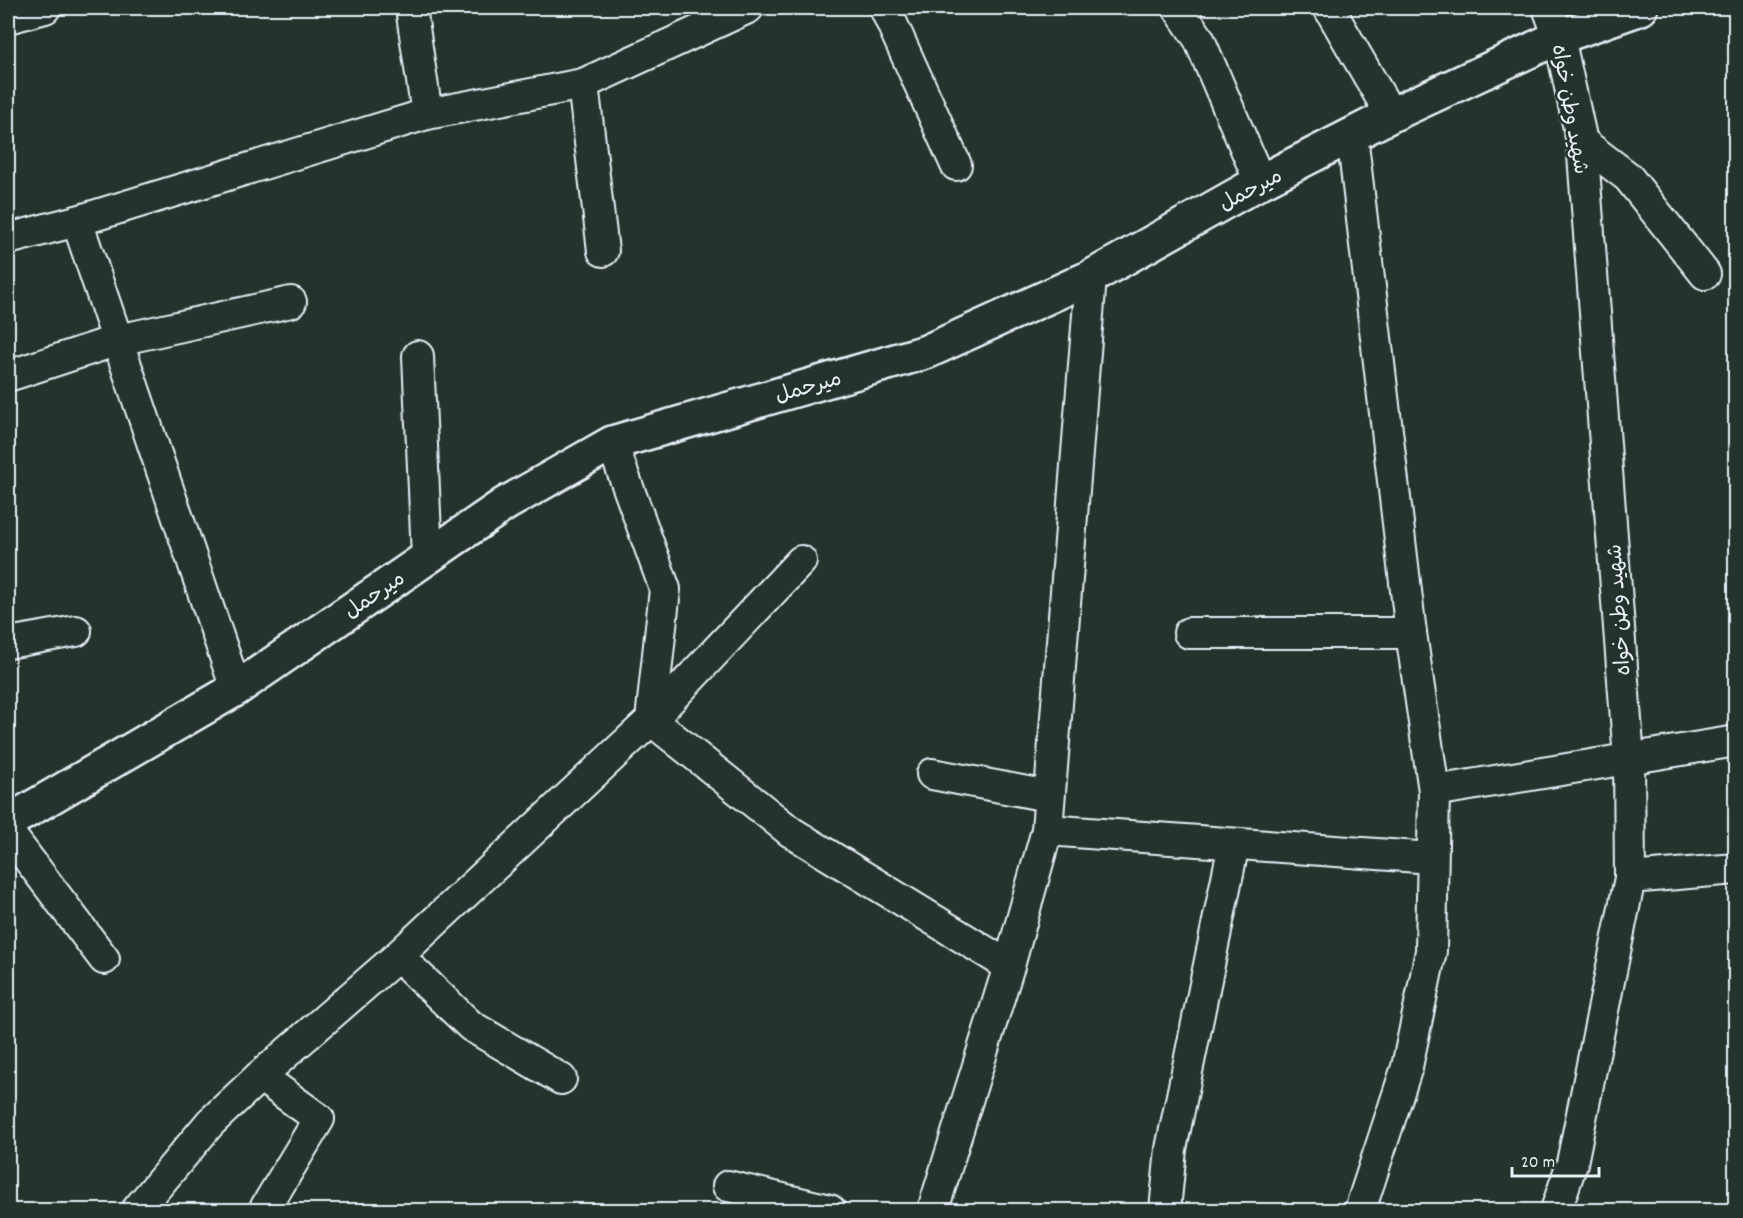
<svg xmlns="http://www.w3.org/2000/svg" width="1743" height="1218" viewBox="0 0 1743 1218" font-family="Dekko,'Playpen Sans Arabic',sans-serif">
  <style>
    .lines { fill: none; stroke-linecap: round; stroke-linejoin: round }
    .street-casing { stroke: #e8f1f8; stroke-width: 34 }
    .secondary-casing { stroke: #e8f1f8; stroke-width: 38 }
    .street { stroke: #26332d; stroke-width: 30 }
    .secondary { stroke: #26332d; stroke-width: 33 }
    .labels { text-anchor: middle; stroke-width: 5; stroke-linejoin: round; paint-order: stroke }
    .street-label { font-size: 21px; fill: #e8f1f8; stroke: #26332d }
  </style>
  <rect width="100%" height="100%" fill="#26332d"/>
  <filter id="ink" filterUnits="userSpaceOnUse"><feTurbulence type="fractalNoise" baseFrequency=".0167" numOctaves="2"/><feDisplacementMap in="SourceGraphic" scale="12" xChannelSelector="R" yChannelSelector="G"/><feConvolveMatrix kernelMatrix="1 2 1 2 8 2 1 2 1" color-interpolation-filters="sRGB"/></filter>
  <g filter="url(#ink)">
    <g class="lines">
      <g class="street-casing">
        <g id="street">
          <path d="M411,8L427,114"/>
          <path d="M885,8L956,165"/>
          <path d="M1178,8L1199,39L1260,182"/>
          <path d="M1329,8L1391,115"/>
          <path d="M1548,8L1559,37L1582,142L1629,759L1630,878L1572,1163L1556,1210"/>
          <path d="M8,18L45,8"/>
          <path d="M583,84L603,251"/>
          <path d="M1352,135L1411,633L1434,791L1431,951L1407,1067L1360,1210"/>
          <path d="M1582,142L1628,177L1705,274"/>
          <path d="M77,221L236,689"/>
          <path d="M8,239L77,221L427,114L583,84L748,8"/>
          <path d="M418,356L427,557"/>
          <path d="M8,376L118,340L291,302"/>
          <path d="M801,561L651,720L791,832L1009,966"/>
          <path d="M1189,633H1411"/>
          <path d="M8,643L76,631"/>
          <path d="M932,774L1048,796"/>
          <path d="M1434,791L1736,741"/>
          <path d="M1047,830L1432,858"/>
          <path d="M8,832L104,959"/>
          <path d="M1630,878L1736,869"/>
          <path d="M398,956L471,1026L561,1079"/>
          <path d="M260,1076L319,1119L264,1210"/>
          <path d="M728,1186L830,1210"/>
          <path d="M137,1210L210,1123L260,1076L398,956L651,720L665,589L612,443"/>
          <path d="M933,1210L1009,966L1047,830L1091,277"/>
          <path d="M1165,1210L1171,1149L1234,844"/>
        </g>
      </g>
      <g class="secondary-casing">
        <path id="secondary" d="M8,822L236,689L505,504L612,443L926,352L1091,277L1260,182L1391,115L1559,37L1641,8"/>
      </g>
      <use href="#street" class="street"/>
      <use href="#secondary" class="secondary"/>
    </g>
  </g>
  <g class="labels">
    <g class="street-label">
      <text transform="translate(1571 109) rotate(80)" y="7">شهید وطن خواه</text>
      <text transform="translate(1250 189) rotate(-28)" y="7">میرحمل</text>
      <text transform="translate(808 386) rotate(-16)" y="7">میرحمل</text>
      <text transform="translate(374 594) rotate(-34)" y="7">میرحمل</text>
      <text transform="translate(1618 610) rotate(-94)" y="7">شهید وطن خواه</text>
    </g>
  </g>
  <rect width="1743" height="1218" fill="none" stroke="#26332d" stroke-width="30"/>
  <rect x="15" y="15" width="1713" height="1188" fill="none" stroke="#e8f1f8" stroke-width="2" filter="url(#ink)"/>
  <path d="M1512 1167v9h87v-9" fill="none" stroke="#e8f1f8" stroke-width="3"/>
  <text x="1521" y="1167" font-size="18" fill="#e8f1f8" stroke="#26332d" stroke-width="4.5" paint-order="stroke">20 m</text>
</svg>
